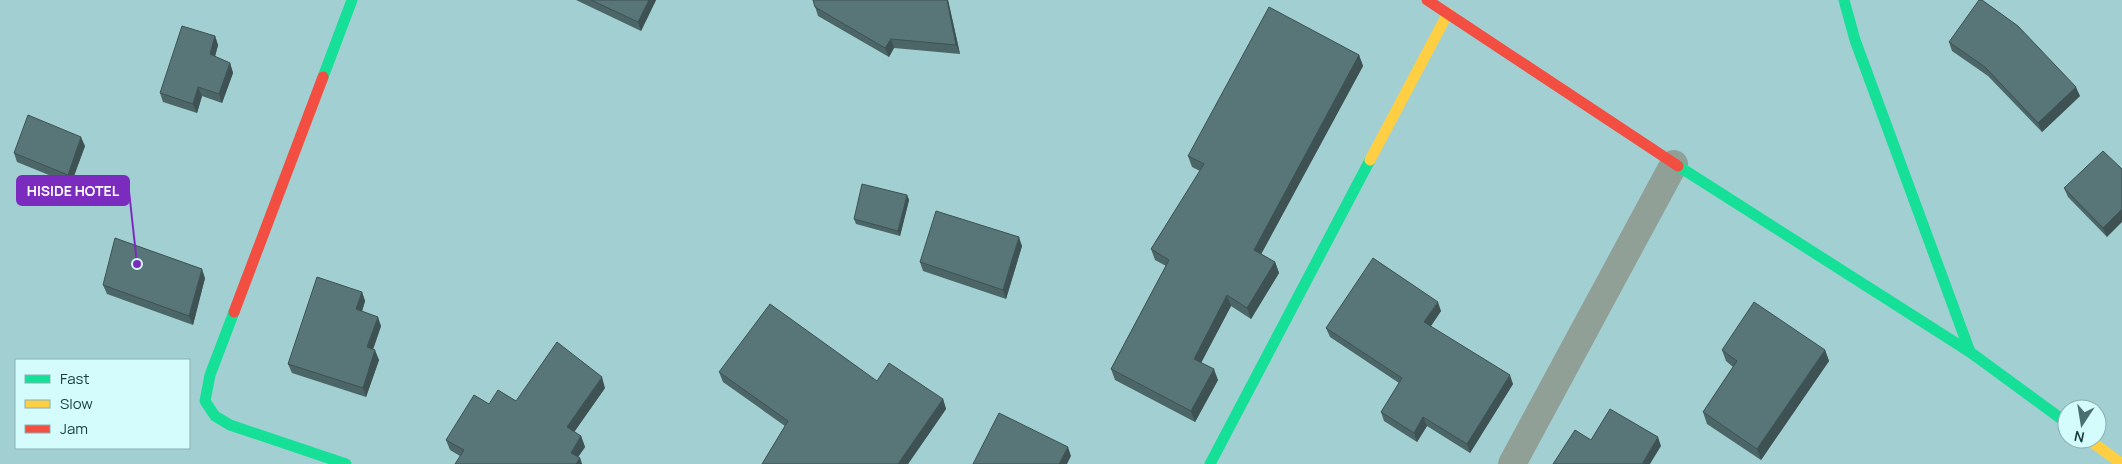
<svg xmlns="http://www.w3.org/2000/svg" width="2122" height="464" viewBox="0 0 2122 464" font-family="Manrope,sans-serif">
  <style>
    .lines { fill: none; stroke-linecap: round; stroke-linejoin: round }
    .street { stroke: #91a096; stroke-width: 28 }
    .fast { stroke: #16e098; stroke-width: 11 }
    .slow { stroke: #ffcf43; stroke-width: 11 }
    .jam { stroke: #f24e42; stroke-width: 11 }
    .wall { fill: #4c6567 }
    .shaded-wall { fill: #3e5254 }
    .building { fill: #587578; stroke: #3e5254 }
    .leader { fill: none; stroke: #7b2cbf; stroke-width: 2 }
    .callout-dot { fill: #7b2cbf; stroke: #d4fcfd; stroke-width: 2 }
    .callout { fill: #7b2cbf; stroke: #7b2cbf; stroke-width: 2 }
    .callout-label { font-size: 14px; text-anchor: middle; font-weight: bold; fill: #fff }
  </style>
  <rect width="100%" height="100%" fill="#a2d0d2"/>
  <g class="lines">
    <path class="street" d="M1512,464L1674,164"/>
    <g class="fast">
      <path d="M1844,0L1855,40L1970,352"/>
      <path d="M323,77L352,0"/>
      <path d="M1678,166L1970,352L2067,423"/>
      <path d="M234,312L210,375L205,401L215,416L230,425L346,464"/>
      <path d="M1210,464L1370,160"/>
    </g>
    <g class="slow">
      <path d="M1370,160L1448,13"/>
      <path d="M2088,439L2122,464"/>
    </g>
    <g class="jam">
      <path d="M1427,0L1678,166"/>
      <path d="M234,312L323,77"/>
    </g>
  </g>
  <g class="wall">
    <path d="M576,0H656L641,31Z"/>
    <path d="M813,0H948L960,54L894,48L889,57L818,16Z"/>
    <path d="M215,36L218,45L215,57L230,63L233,73L222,103L202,96L197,113L163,102L160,93Z"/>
    <path d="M1949,42L2080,96L2042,132L1988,76L1952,51Z"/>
    <path d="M1359,55L1363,66L1261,254L1275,262L1279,273L1251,319L1231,306L1201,362L1218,380L1195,422L1115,380L1111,369L1166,266L1155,260L1151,249L1200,171L1192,167L1188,156Z"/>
    <path d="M85,146L71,184L17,162L14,153Z"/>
    <path d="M2122,169L2107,237L2068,197L2064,188Z"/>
    <path d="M907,195L909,200L900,236L856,224L854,219Z"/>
    <path d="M1022,246L1006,299L923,271L920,262Z"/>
    <path d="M205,278L193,325L107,294L103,285Z"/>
    <path d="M362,292L365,301L362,311L381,326L373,350L379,360L366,397L292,373L288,364Z"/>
    <path d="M1441,311L1430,327L1513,384L1470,453L1427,426L1417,442L1384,421L1381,412L1399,383L1330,337L1326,328Z"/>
    <path d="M1722,350H1825L1829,361L1761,460L1707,424L1703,412L1733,367L1726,361Z"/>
    <path d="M719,372L877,381L943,399L946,409L908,464H762L785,426L723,382Z"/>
    <path d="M605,388L574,432L581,436L585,447L578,457L580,458L582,464H455L460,456L450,450L446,440L489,404L516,401Z"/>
  </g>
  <g class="shaded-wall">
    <path d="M649,0H656L641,31L638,22Z"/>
    <path d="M947,0H948L960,54L956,45Z"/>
    <path d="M215,36L218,45L213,63L210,54Z"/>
    <path d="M891,39L894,48L889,57L885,48Z"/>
    <path d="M1359,55L1363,66L1258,260L1254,250Z"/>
    <path d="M230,63L233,73L222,103L219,94Z"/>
    <path d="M198,87L202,96L197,113L193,104Z"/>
    <path d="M2076,87L2080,96L2042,132L2038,123Z"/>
    <path d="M81,137L85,146L71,184L68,175Z"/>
    <path d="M907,195L909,200L900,236L898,231Z"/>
    <path d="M2122,209V222L2107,237L2103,228Z"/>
    <path d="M1019,237L1022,246L1006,299L1003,290Z"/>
    <path d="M1275,262L1279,273L1251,319L1247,308Z"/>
    <path d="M202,269L205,278L193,325L189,316Z"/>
    <path d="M362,292L365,301L360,318L356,309Z"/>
    <path d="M1227,295L1231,306L1198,369L1194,359Z"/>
    <path d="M1438,302L1441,311L1427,332L1424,322Z"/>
    <path d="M378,317L381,326L370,357L367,347Z"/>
    <path d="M375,350L379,360L366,397L363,388Z"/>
    <path d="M1825,350L1829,361L1761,460L1757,449Z"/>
    <path d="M1214,369L1218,380L1195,422L1191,411Z"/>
    <path d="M1510,375L1513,384L1470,453L1467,444Z"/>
    <path d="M602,377L605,388L570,438L567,427Z"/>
    <path d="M943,399L946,409L908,464H898Z"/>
    <path d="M1423,417L1427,426L1417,442L1414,433Z"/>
    <path d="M581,436L585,447L574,463L571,453Z"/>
    <path d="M1658,437L1661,446L1650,464H1642Z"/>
    <path d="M1068,447L1071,456L1067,464H1059Z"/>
    <path d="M580,458L582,464H576Z"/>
  </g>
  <g class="building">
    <path d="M591,0H649L638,22Z"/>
    <path d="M813,0H947L956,45L891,39L885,48L815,7Z"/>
    <path d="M1979,0H1982L2018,26L2076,87L2038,123L1985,67L1949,42Z"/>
    <path d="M1269,7L1359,55L1254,250L1275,262L1247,308L1227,295L1194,359L1214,369L1191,411L1111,369L1169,260L1151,249L1204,164L1188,156Z"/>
    <path d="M182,26L215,36L210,54L230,63L219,94L198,87L193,104L160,93Z"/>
    <path d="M28,115L81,137L68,175L14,153Z"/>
    <path d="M2103,151L2122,169V209L2103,228L2064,188Z"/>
    <path d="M862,184L907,195L898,231L854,219Z"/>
    <path d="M936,211L1019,237L1003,290L920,262Z"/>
    <path d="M115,238L202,269L189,316L103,285Z"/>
    <path d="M1373,258L1438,302L1424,322L1510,375L1467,444L1423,417L1414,433L1381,412L1402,378L1326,328Z"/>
    <path d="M317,277L362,292L356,309L378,317L367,347L375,350L363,388L288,364Z"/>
    <path d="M1754,302L1825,350L1757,449L1703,412L1737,361L1722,350Z"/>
    <path d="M770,304L877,381L889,363L943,399L898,464H762L788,421L719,372Z"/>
    <path d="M557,342L602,377L567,427L581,436L571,453L580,458L576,464H455L464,450L446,440L474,395L489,404L498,390L516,401Z"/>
    <path d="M1610,409L1658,437L1642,464H1553L1575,430L1591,440Z"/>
    <path d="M999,413L1068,447L1059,464H973Z"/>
  </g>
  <path class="leader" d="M137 264L129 191"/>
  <circle class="callout-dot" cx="137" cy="264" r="5"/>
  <rect class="callout" x="17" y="176" width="112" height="29" rx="5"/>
  <g class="callout-label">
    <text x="73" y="196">HISIDE HOTEL</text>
  </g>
  <rect x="15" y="359" width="175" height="90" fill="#d4fcfd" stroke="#89afb0"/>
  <rect x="25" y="375" width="25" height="8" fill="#16e098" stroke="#89afb0"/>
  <text x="60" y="384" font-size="15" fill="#183c3d">Fast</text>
  <rect x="25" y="400" width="25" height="8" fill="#ffcf43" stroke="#89afb0"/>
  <text x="60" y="409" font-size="15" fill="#183c3d">Slow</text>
  <rect x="25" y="425" width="25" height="8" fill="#f24e42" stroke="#89afb0"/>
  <text x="60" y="434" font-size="15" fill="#183c3d">Jam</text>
  <g transform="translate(2082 424) rotate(192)"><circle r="24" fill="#d4fcfd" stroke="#89afb0"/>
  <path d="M0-4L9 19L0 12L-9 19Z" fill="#487071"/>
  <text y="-8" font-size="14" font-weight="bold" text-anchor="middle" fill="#183c3d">N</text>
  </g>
</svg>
